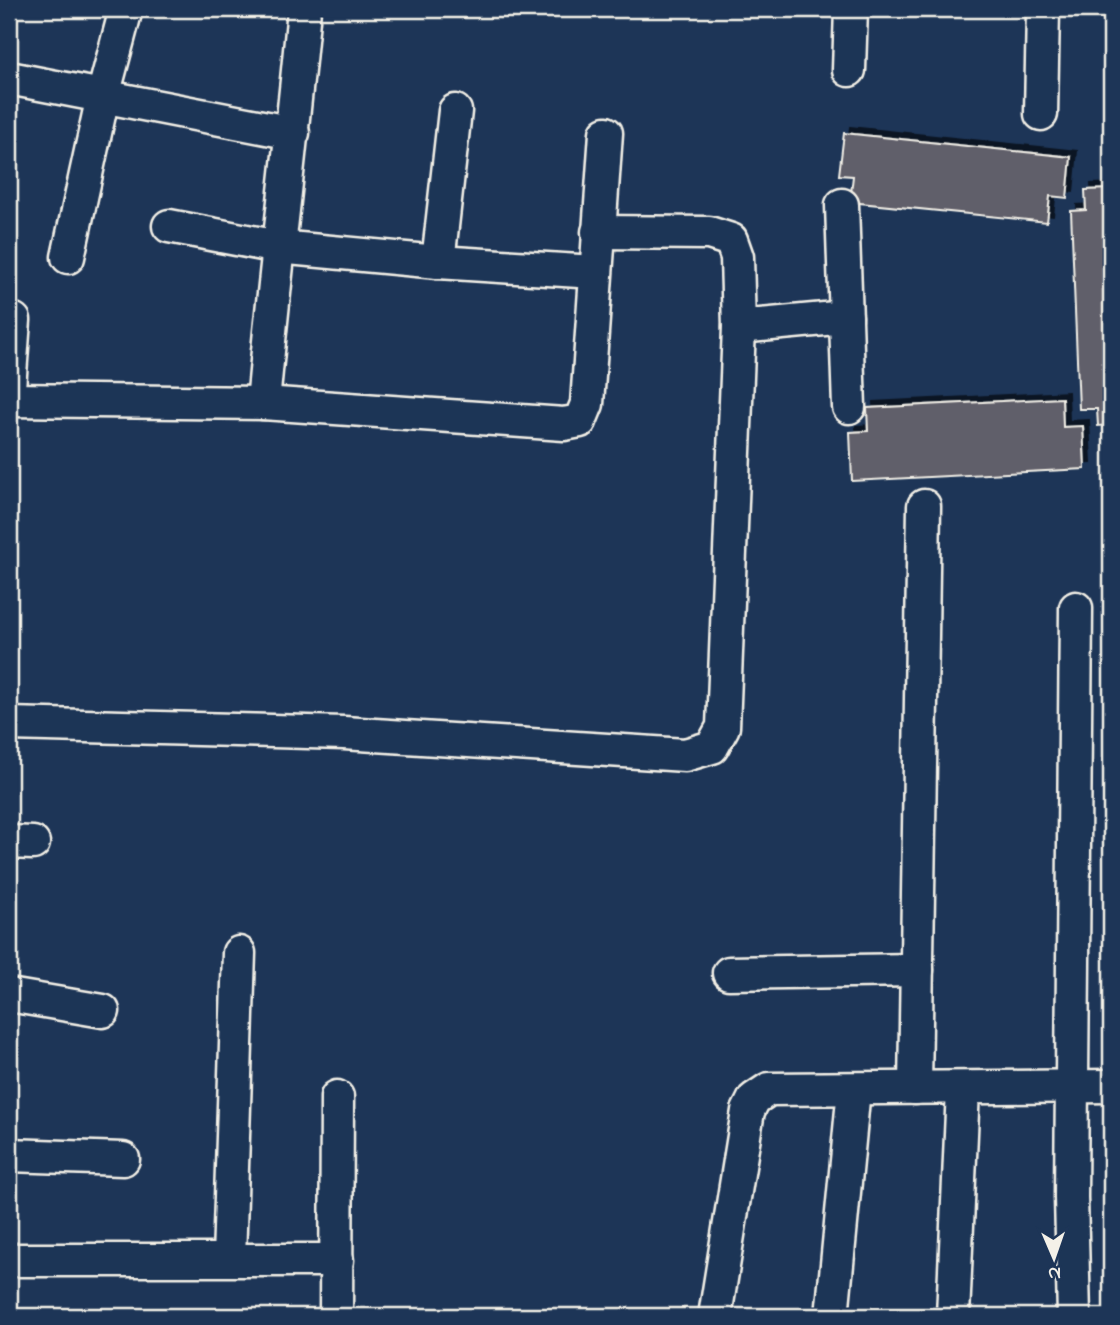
<svg xmlns="http://www.w3.org/2000/svg" width="1120" height="1325" viewBox="0 0 1120 1325" font-family="'Indie Flower',sans-serif">
  <style>
    .building { fill: #615f6b; stroke: #f4f1e8; stroke-width: 2; filter: url(#shadow) }
    .lines { fill: none; stroke-linecap: round; stroke-linejoin: round }
    .minor-casing { stroke: #f4f1e8; stroke-width: 37 }
    .minor { stroke: #1d3557; stroke-width: 32 }
  </style>
  <defs>
    <filter id="shadow"><feDropShadow dx="6" dy="-6" stdDeviation="0" flood-color="#0009"/></filter>
  </defs>
  <rect width="100%" height="100%" fill="#1d3557"/>
  <filter id="ink" filterUnits="userSpaceOnUse"><feTurbulence type="fractalNoise" baseFrequency=".0143" numOctaves="2"/><feDisplacementMap in="SourceGraphic" scale="14" xChannelSelector="R" yChannelSelector="G"/><feConvolveMatrix kernelMatrix="1 2 1 2 8 2 1 2 1" color-interpolation-filters="sRGB"/></filter>
  <g filter="url(#ink)">
    <g class="building">
      <path d="M844,133L1071,157L1067,198L1050,196L1047,222L850,202L853,176L839,175Z"/>
      <path d="M1111,189V425L1098,426L1097,409H1079L1071,211L1086,210L1085,190Z"/>
      <path d="M1062,398L1063,427L1083,426L1085,469L852,481L850,432L868,431L867,408Z"/>
    </g>
    <g class="lines">
      <g class="minor-casing">
        <g id="minor">
          <path d="M849,70L851,9"/>
          <path d="M9,78L293,133"/>
          <path d="M1041,114L1043,9"/>
          <path d="M842,205L849,407"/>
          <path d="M169,226L278,247L438,262L595,272"/>
          <path d="M68,257L103,96L126,9"/>
          <path d="M438,262L455,111"/>
          <path d="M739,327L846,317"/>
          <path d="M9,388L14,320"/>
          <path d="M9,400L263,403L564,424L580,421L587,404L606,133"/>
          <path d="M263,403C275,271 292,140 304,9"/>
          <path d="M9,724L344,733L685,755L712,747L723,727L739,327L737,257L731,240L709,233L598,232"/>
          <path d="M9,842L33,843"/>
          <path d="M729,973L917,970"/>
          <path d="M9,995L103,1011"/>
          <path d="M915,1088L924,506"/>
          <path d="M9,1155L123,1159"/>
          <path d="M229,1259L239,953"/>
          <path d="M9,1260H337"/>
          <path d="M336,1316L337,1097"/>
          <path d="M715,1316L748,1111L754,1099L769,1089L1111,1086"/>
          <path d="M832,1316L854,1089"/>
          <path d="M953,1316L963,1089"/>
          <path d="M1074,1316L1071,1197L1076,608"/>
        </g>
      </g>
      <use href="#minor" class="minor"/>
    </g>
  </g>
  <rect width="1120" height="1325" fill="none" stroke="#1d3557" stroke-width="35"/>
  <rect x="18" y="18" width="1085" height="1290" fill="none" stroke="#f4f1e8" stroke-width="2.5" filter="url(#ink)"/>
  <g transform="translate(1054 1258) rotate(178)" stroke="#1d3557" stroke-width="5" paint-order="stroke">
  <path d="M0-5L12 26L0 18L-12 26Z" fill="#f4f1e8"/>
  <text y="-10" font-size="19" font-weight="bold" text-anchor="middle" fill="#f4f1e8">N</text>
  </g>
</svg>
